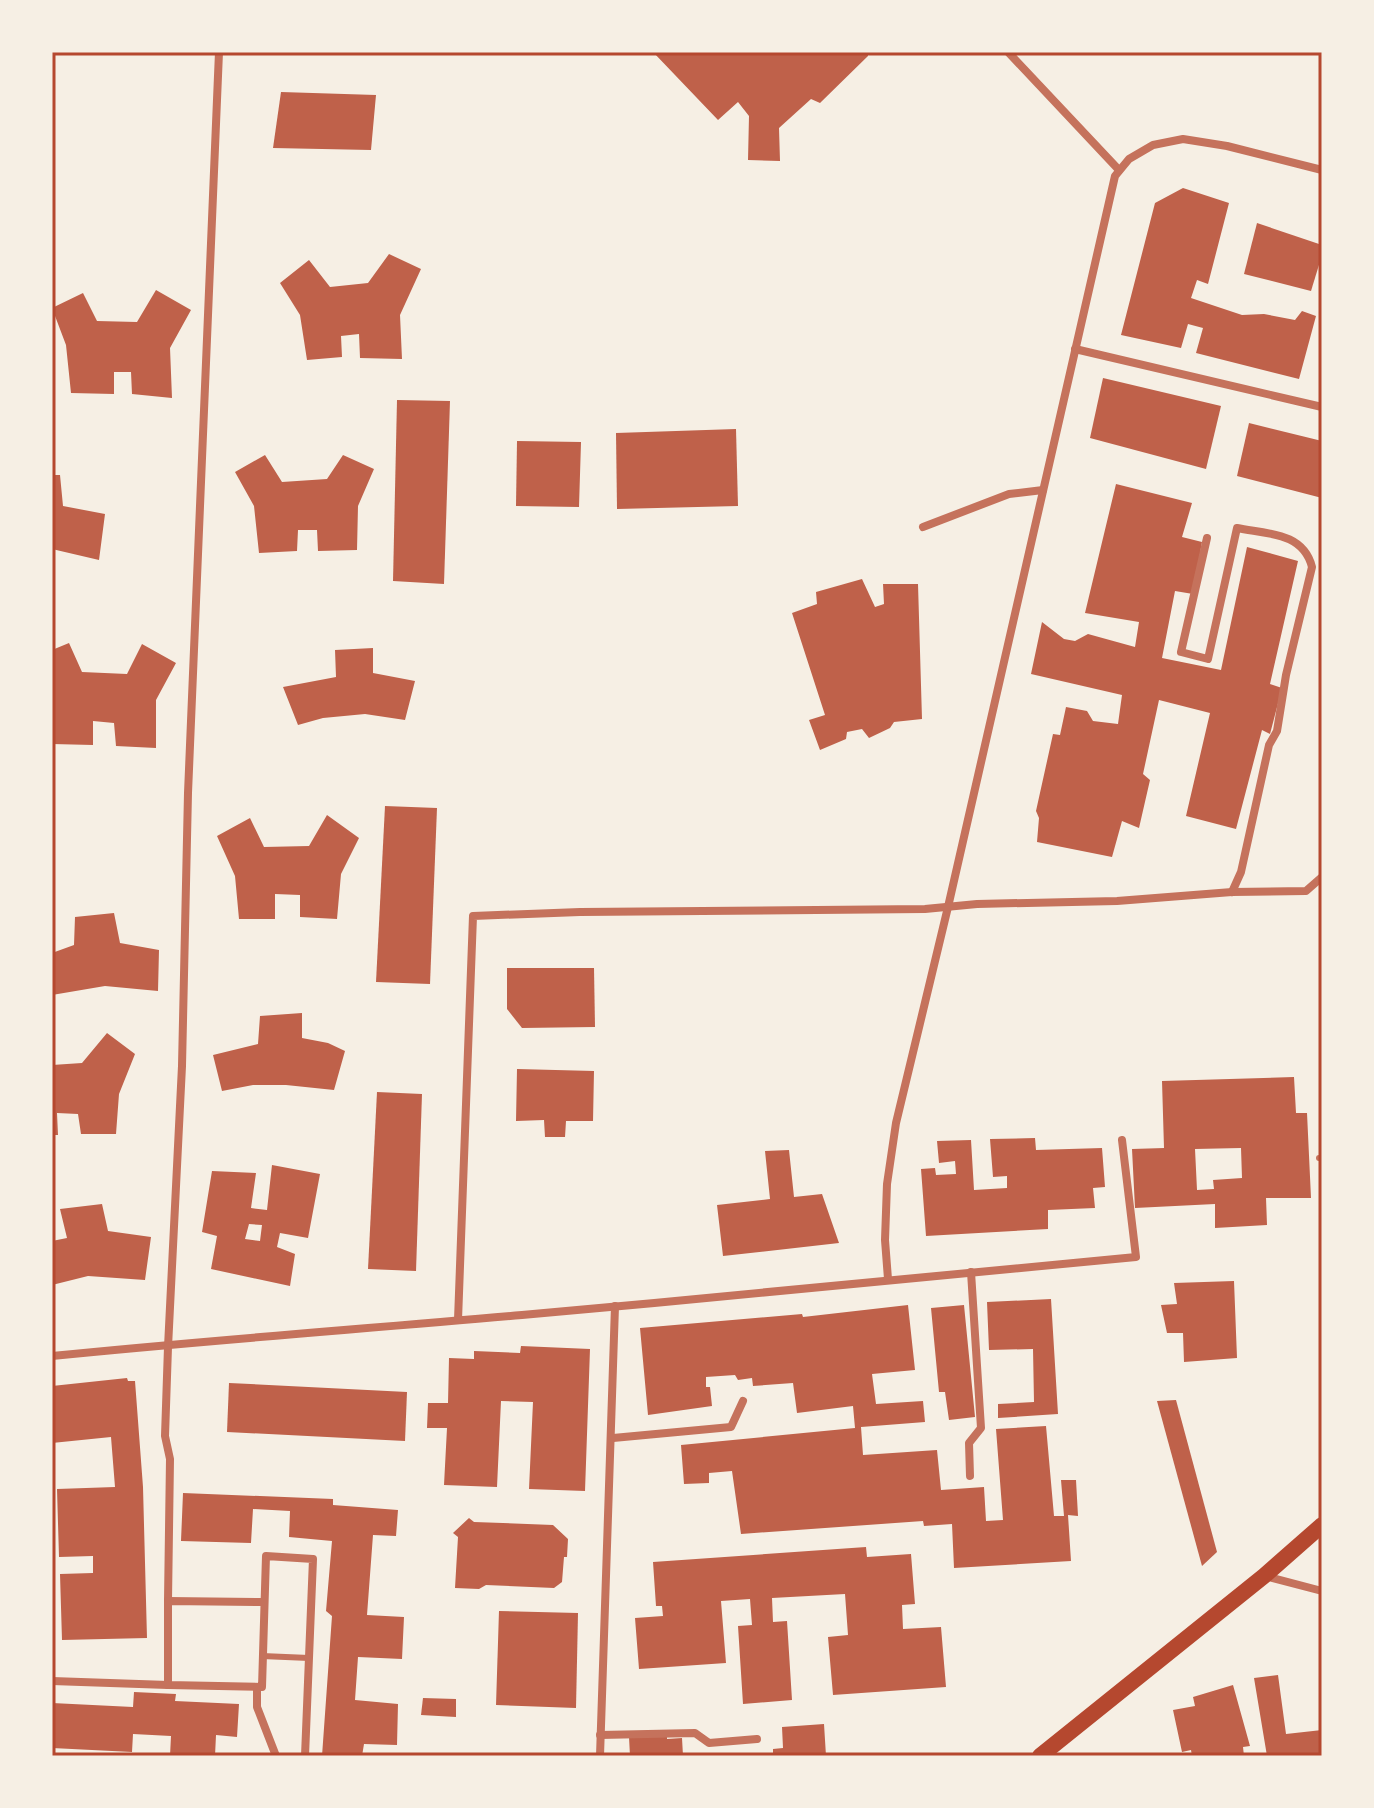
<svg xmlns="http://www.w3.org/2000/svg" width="1374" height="1808" viewBox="0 0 1374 1808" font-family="'DM Sans',sans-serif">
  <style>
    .building { fill: #bf614a; fill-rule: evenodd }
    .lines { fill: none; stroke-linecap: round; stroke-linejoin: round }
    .service { stroke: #c5725c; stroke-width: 6 }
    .minor { stroke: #c5725c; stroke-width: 8 }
    .secondary { stroke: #b5482f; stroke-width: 16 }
    .neatline { fill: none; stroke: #b5482f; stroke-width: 3 }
  </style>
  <rect width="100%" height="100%" fill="#f6efe4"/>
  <g class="building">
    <path d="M653,52H868V56L820,103L811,99L779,128L780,161L748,160L749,116L738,102L718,120Z"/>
    <path d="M281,92L376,95L371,150L273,148Z"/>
    <path d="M1183,188L1229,203L1208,284L1197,280L1191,298L1242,315L1264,314L1295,320L1302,311L1316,316L1299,379L1196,353L1203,328L1188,324L1181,348L1121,335L1155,203Z"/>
    <path d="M1257,223L1322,245V255L1311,291L1244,274Z"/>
    <path d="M389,254L421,269L400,315L402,359L360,358L359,334L341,336L342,357L307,360L300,315L280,283L309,260L330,287L368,283Z"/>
    <path d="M156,290L191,310L170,348L172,398L132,394L131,372H114V394L71,393L66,345L52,308L83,293L97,321L137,322Z"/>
    <path d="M1103,378L1221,406L1206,469L1090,438Z"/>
    <path d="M397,400L450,401L444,584L393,581Z"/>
    <path d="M1249,423L1322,441V498L1237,476Z"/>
    <path d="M736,429L738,506L617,509L616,433Z"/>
    <path d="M517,441L581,442L579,507L516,506Z"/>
    <path d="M265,455L282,482L327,479L343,455L374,469L358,506L357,550L318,551L317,530H298L297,551L259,553L254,506L235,472Z"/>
    <path d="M52,475H60L63,506L105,514L99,560L52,549Z"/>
    <path d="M1116,484L1192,503L1182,537L1202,542L1193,594L1175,591L1162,658L1221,670L1247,547L1298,561L1270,684L1282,688L1270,734L1262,730L1236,829L1186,816L1210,713L1159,700L1143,774L1150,780L1139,828L1122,821L1112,857L1037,842L1039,818L1036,811L1053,734L1060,735L1066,707L1087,711L1093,721L1118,724L1122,695L1031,674L1042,622L1064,639L1075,641L1088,634L1135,647L1139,622L1085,613Z"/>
    <path d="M862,579L875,607L884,604L883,584H918L922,719L894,722L890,728L869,738L862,729L847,732L846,739L820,750L809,720L825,715L792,613L817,604L816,592Z"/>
    <path d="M69,643L82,672L127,674L142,644L176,663L156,700V748L116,746L114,723L93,721V745L52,744V650Z"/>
    <path d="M373,648V673L415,681L405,720L365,714L323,718L298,725L283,687L336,677L335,650Z"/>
    <path d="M385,806L437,808L430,984L376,982Z"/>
    <path d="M327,815L359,838L341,874L337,919L300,917V895L275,894V919H239L235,876L217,836L250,818L264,847L309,846Z"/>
    <path d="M114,913L120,943L159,950L158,991L105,986L52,995V953L74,945L75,917Z"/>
    <path d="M507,968H594L595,1027L522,1028L507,1009Z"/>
    <path d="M302,1013V1038L328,1043L345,1051L334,1090L286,1085H253L222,1091L213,1055L258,1044L260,1016Z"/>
    <path d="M107,1033L135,1054L119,1094L116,1134H81L78,1114L57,1113L58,1135H52V1065L82,1063Z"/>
    <path d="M517,1069L594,1071L593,1121H566L565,1137H545L544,1120L516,1121Z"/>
    <path d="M1294,1077L1296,1113H1307L1311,1198H1266L1267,1225L1215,1228V1204L1135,1208L1132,1149L1164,1148L1162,1081ZM1241,1148L1242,1178L1213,1180L1214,1189L1197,1190L1195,1149Z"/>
    <path d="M377,1092L422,1094L416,1271L368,1269Z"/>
    <path d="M1035,1138L1036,1150L1102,1148L1105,1187L1093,1188L1095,1208L1048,1210V1229L926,1236L921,1169L935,1168L936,1175L956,1174L955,1161L939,1163L937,1141L971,1140L974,1190L1007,1188V1176L993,1177L990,1139Z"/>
    <path d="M789,1150L794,1197L822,1194L839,1243L723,1256L717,1205L770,1199L765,1151Z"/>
    <path d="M272,1165L320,1174L308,1238L280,1233L277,1247L295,1254L290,1286L211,1269L217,1236L202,1232L212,1171L256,1173L251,1208L267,1210ZM249,1224L262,1225L260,1241L245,1239Z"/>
    <path d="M102,1204L108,1231L151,1237L145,1280L88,1276L52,1285V1241L67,1238L60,1209Z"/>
    <path d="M1234,1281L1237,1358L1184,1362L1183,1333H1167L1161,1305L1177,1304L1174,1283Z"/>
    <path d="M1051,1299L1058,1414L998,1418V1404L1034,1402L1033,1349L989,1350L987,1302Z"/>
    <path d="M908,1305L915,1370L872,1374L876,1404L923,1401L925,1422L861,1427L863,1455L937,1450L941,1490L984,1487L986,1521L1003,1520L996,1429L1046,1426L1054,1516H1064L1061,1480H1076L1078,1516L1068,1515L1071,1561L954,1568L952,1524L924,1526L923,1521L741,1534L732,1471L709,1473V1483L684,1484L681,1445L855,1428L853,1406L797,1413L793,1383L753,1386L752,1378L738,1380L735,1375L706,1377V1387H710L712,1406L648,1415L640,1328L802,1314L803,1317Z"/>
    <path d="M964,1305L975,1417L949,1420L945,1392H939L931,1308Z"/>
    <path d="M521,1346L590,1349L585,1491L529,1489L533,1402L501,1401L497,1487L444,1485L447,1428H427L428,1403H448L449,1358L474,1359V1351L520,1353Z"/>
    <path d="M127,1378L128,1381H135L143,1487L147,1638L62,1640L60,1574L93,1573V1556L59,1557L57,1489L115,1487L111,1437L52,1443V1386Z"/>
    <path d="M229,1383L407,1392L405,1441L227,1432Z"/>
    <path d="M1176,1400L1217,1552L1202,1566L1157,1401Z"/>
    <path d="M183,1493L333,1499V1505L398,1510L396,1536L373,1535L367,1615L404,1617L402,1659L358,1657L355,1700L398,1704L397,1745L364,1744L362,1756H322L332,1616L326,1611L332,1541L289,1537L290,1511L253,1509L251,1543L181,1541Z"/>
    <path d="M469,1518L474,1522L553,1525L568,1539L567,1557H564L562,1582L554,1588L486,1585L479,1589L455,1588L458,1537L453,1533Z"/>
    <path d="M866,1547L867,1557L911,1554L915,1604L902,1605L903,1629L941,1627L946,1687L833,1695L828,1637L848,1635L845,1594L772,1598L773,1622L787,1621L792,1700L743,1704L738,1626L752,1625L750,1599L721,1601L726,1663L639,1669L635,1618L663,1616L662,1606H656L653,1562Z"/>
    <path d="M499,1611L578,1613L576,1708L496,1705Z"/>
    <path d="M1278,1675L1286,1734L1322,1730V1756H1267L1254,1678Z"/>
    <path d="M1233,1685L1250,1746L1243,1747L1244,1756H1192L1191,1750L1182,1752L1173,1710L1195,1706L1193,1697Z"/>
    <path d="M134,1692L176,1694L175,1701L239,1704L237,1737L216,1735L215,1756H170L171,1736L133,1734L132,1752L52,1748V1703L133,1707Z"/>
    <path d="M423,1698L456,1699V1717L421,1715Z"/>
    <path d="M824,1724L826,1756H773V1749L783,1748L782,1727Z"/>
    <path d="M667,1735V1739L682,1738L683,1756H630L629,1737Z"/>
  </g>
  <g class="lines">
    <g class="service">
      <path d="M1319,1158H1322"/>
      <path d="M262,1656L309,1658"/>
    </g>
    <g class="minor">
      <path d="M1008,52L1119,170"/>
      <path d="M1075,349L1322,407"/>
      <path d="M923,527L1009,494L1043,490"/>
      <path d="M1207,538L1181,652L1208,659L1237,528C1267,534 1303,532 1312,567L1286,675L1277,731L1269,745L1241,872L1232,892"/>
      <path d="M888,1279L885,1240L887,1184L896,1123L948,907L1115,176L1129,159L1153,145L1183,139L1227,146L1322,170"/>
      <path d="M458,1320L473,916L580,912L925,909L977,904L1117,901L1232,892L1306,891L1322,877"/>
      <path d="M52,1356C209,1340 365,1329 522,1315C727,1297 932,1275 1136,1257L1122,1140"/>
      <path d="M613,1438L731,1427L743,1401"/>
      <path d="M970,1476L969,1443L981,1428L971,1272"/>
      <path d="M1265,1576L1322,1591"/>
      <path d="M168,1601L170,1459L165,1436L168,1347L182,1066L188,793L219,52"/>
      <path d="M263,1602L168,1601V1685L262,1687L266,1556L313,1559L305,1756"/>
      <path d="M52,1681L168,1685"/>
      <path d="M257,1687V1707L276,1756"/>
      <path d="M600,1735L695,1733L709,1743L757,1739"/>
      <path d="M600,1756L615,1306"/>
    </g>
    <path class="secondary" d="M1040,1756L1264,1576L1322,1525"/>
  </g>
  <rect width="1374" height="1808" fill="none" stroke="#f6efe4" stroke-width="108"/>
  <rect x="54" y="54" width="1266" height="1700" class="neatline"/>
</svg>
